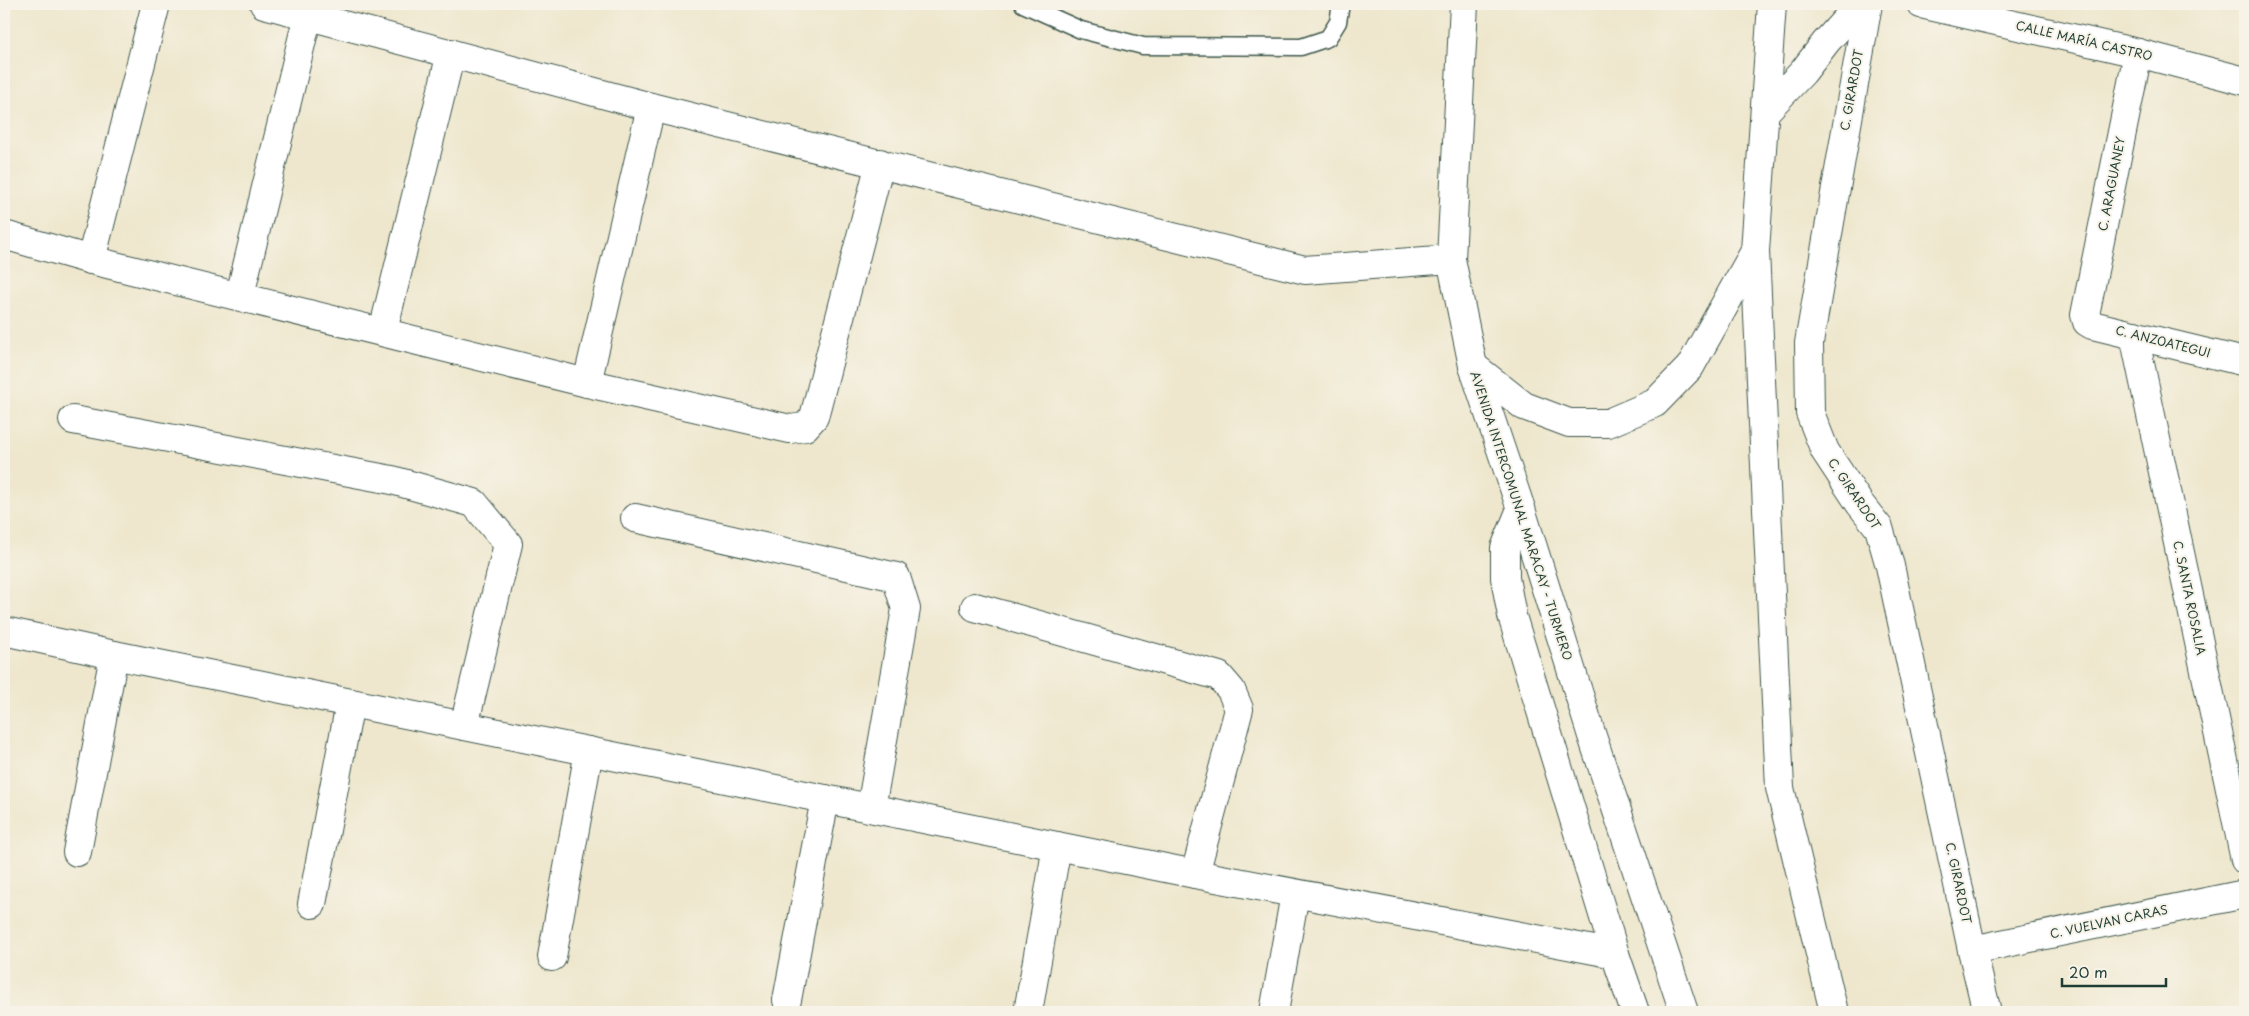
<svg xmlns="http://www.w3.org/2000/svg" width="2249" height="1016" viewBox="0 0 2249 1016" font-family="'Playpen Sans',sans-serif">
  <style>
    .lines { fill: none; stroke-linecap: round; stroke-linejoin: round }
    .lane-casing { stroke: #3e564b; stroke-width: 19 }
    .street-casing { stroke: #3e564b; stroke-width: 30 }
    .primary-casing { stroke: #3e564b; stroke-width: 30 }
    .lane { stroke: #fff; stroke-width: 16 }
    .street { stroke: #fff; stroke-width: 28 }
    .primary { stroke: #fff; stroke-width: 28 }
    .labels { text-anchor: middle; stroke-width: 4; stroke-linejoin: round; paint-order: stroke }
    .street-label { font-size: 12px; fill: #1f3d34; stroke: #f7f3e8 }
  </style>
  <rect width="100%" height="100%" fill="#f7f3e8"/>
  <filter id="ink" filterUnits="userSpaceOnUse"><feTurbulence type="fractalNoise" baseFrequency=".02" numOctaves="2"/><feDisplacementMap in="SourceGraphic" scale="10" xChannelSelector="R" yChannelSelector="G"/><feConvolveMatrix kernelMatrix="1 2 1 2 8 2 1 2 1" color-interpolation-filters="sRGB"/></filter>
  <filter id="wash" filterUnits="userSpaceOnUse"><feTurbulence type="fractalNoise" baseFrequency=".0096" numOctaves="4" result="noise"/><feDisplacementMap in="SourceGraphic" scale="20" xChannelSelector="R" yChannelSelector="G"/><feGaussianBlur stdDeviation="1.12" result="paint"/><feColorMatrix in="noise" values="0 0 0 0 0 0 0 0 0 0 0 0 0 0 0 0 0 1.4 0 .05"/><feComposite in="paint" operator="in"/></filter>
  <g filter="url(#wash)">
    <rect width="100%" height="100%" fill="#eee7cd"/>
  </g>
  <g filter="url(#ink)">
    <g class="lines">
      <g class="lane-casing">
        <path id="lane" d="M1023,4L1081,30L1143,46L1301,47L1328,38L1338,22L1341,4"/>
      </g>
      <g class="street-casing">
        <g id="street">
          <path d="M264,4L651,107L1305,270L1451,259"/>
          <path d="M1868,4L1809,343L1810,413L1825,451L1860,504L1879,528L1890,566L1972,950L1987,1012"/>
          <path d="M1921,4L2138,53L2245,81"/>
          <path d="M2138,53L2085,315L2087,322L2092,325L2245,362"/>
          <path d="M1765,112L1803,72L1826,42L1860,4"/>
          <path d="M4,235L91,260L587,383L790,429L805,427L814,417L880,163"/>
          <path d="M91,260L156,4"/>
          <path d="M240,295L308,15"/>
          <path d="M383,331L451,53"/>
          <path d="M2134,335L2245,860"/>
          <path d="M587,383L651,107"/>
          <path d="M73,420L392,480L474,503L508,544L464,726"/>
          <path d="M1521,509L1505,548V578L1512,616L1615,954L1635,1012"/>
          <path d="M635,518L896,577L906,609L871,808"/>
          <path d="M975,607L1219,676L1231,690L1239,709L1195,874"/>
          <path d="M4,631L114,655L1195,874L1615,954"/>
          <path d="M77,852L114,655"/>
          <path d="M312,904L350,703"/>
          <path d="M1972,950L2245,894"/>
          <path d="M552,957L589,751"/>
          <path d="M787,1000L825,799"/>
          <path d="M1028,1012L1057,846"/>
          <path d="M1274,1012L1295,894"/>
        </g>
      </g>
      <g class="primary-casing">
        <g id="primary">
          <path d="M1464,4L1451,259L1473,366L1521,509L1592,736L1684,1012"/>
          <path d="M1772,4L1755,251L1780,788L1834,1012"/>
          <path d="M1473,366L1524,406L1569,423H1608L1655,403L1690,367L1755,251"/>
        </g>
      </g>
      <use href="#lane" class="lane"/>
      <use href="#street" class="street"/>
      <use href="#primary" class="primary"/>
    </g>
  </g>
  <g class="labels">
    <g class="street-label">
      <text transform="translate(2084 41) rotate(13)" y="4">CALLE MARÍA CASTRO</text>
      <text transform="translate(1852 90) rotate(-80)" y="4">C. GIRARDOT</text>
      <text transform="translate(2112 184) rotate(-79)" y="4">C. ARAGUANEY</text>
      <text transform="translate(2163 342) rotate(14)" y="4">C. ANZOATEGUI</text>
      <text transform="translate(1854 494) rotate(56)" y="4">C. GIRARDOT</text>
      <text transform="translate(1521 516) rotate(72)" y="4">AVENIDA INTERCOMUNAL MARACAY - TURMERO</text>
      <text transform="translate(2189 598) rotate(78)" y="4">C. SANTA ROSALIA</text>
      <text transform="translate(1958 883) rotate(78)" y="4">C. GIRARDOT</text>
      <text transform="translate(2109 922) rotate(-12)" y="4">C. VUELVAN CARAS</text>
    </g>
  </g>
  <rect width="2249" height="1016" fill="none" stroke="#f7f3e8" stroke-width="20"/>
  <path d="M2062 978v8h104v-8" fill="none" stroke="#1f3d34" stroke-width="2.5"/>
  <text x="2069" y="978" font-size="15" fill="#1f3d34" stroke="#f7f3e8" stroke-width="4" paint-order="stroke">20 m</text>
</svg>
